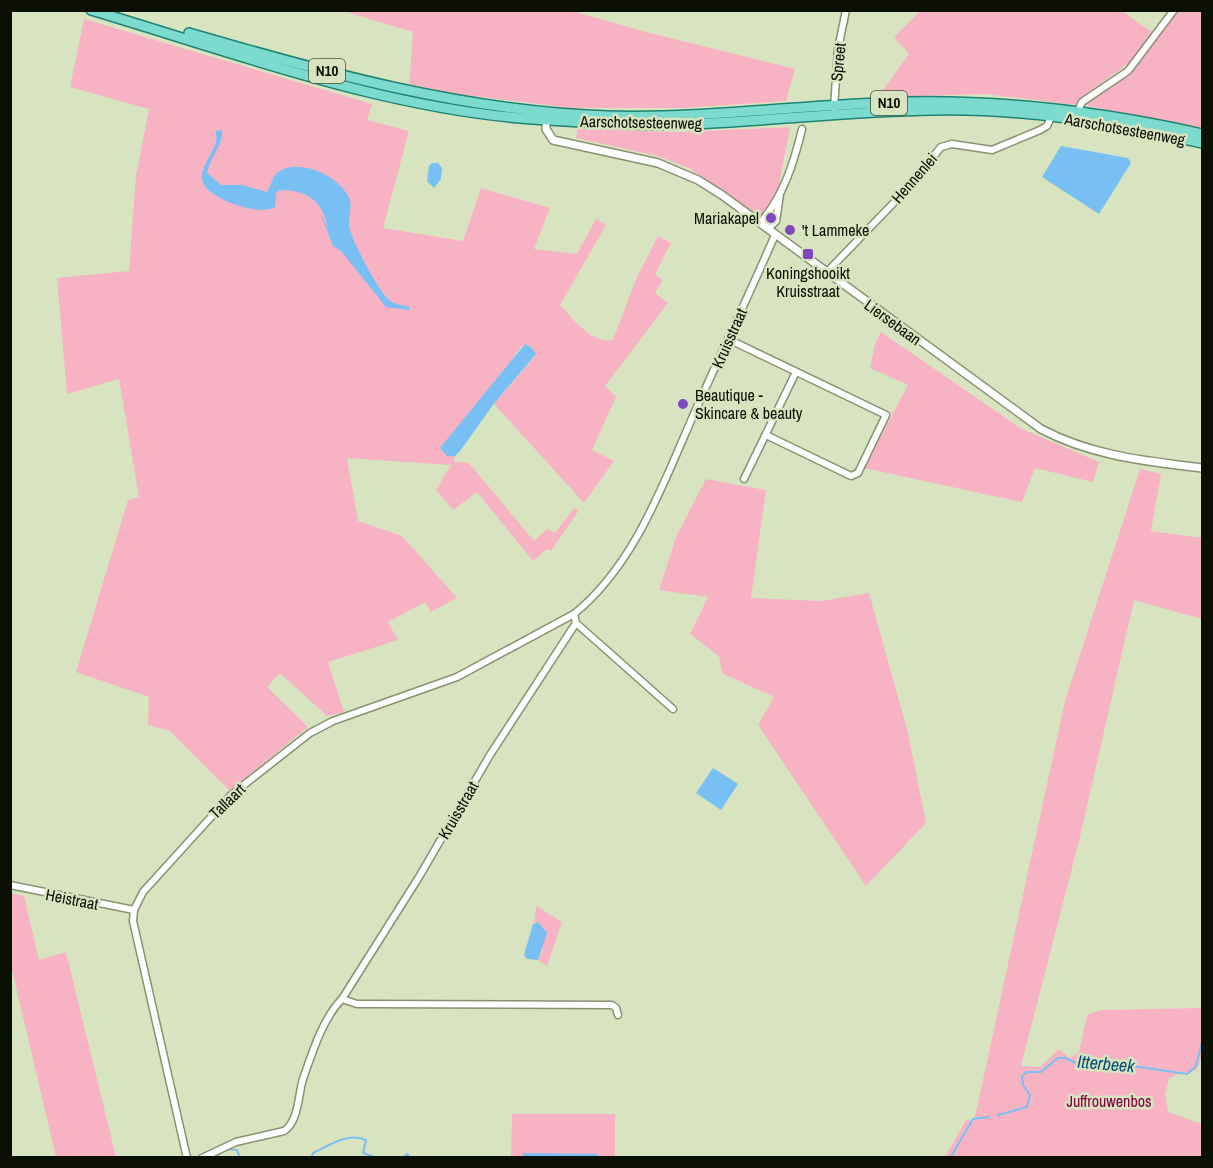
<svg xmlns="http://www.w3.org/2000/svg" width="1213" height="1168" viewBox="0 0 1213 1168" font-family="'Archivo Narrow',sans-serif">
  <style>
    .green { fill: #f7b3c4 }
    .water { fill: #78bff4 }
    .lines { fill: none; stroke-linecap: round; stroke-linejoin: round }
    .stream { stroke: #78bff4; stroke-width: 2 }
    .minor-casing { stroke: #869270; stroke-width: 9 }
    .tertiary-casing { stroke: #869270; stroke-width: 10 }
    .primary-casing { stroke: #1d8373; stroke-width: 12 }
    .minor { stroke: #fff; stroke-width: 6 }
    .tertiary { stroke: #fff; stroke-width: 7 }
    .primary { stroke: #7ddacf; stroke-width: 9 }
    .poi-dot { fill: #8047be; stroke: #d8e4c0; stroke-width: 2 }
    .labels { text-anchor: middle; stroke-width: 5; stroke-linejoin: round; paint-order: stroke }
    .shield { fill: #d8e4c0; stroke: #494f3c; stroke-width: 1.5 }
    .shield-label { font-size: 15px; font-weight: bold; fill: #0c0f04 }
    .street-label { font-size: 16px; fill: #0c0f04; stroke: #d8e4c0 }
    .poi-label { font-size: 16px; fill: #0c0f04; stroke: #d8e4c0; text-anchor: start }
    .park-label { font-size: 16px; fill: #84003f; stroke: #d8e4c0 }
    .water-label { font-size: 18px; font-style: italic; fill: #034f7a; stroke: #d8e4c0 }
  </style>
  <rect width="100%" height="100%" fill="#d8e4c0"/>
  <g class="green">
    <path d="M343,11H572L642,31L795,69L786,101L683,108H571L409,88L413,32Z"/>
    <path d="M920,11H1122L1152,32L1133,60L1080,98L1077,105L984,94L878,97L909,54L894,37Z"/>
    <path d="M1178,11H1202V130L1084,105L1131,72Z"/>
    <path d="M84,19L372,104L367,120L409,131L383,228L463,241L481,188L550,208L534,249L577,254L596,219L606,225L560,305C574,319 591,344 613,340L636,279L658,236L671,243L655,274L663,280L655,293L668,303L605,386L616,397L592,450L614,461L584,503L494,404L536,355L531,347L525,344L520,348L446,456H455L454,462L469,463L534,541L547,529L555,533L574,508L579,510L551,551L547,549L533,561L477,492L453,510L436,490L451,465L347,458L358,521L402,536L457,598L431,612L425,602L388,622L398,640L328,662L344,712L327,716L280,673L267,687L308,727L230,791L170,731L148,725L149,697L76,672L128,500L139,497L119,379L67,394L57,278L129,271L136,176L149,109L70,87Z"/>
    <path d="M790,127L778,190L760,218L689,168L657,156L576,138L578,129L679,132Z"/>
    <path d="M881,332L1020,428L1099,462L1093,482L1035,468L1022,502L864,468L908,385L870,368L875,344Z"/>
    <path d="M1140,469L1161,474L1151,531L1202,538V619L1134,600L1080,837L1021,1066L1040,1067L1059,1049L1070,1058L1079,1052L1087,1015L1100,1010L1202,1008V1057L1196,1071L1180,1073L1169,1079L1165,1094L1168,1112L1202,1124V1157H945L966,1120L974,1121L1065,701Z"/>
    <path d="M706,479L766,490L751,598L821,601L869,593L908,733L926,823L866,886L758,725L774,697L722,673L719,656L690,634L708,597L659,590L676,537Z"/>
    <path d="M10,893L24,896L39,960L66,952L116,1157H56L11,966Z"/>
    <path d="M536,906L562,922L547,966L538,960L542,952L538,922L534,923Z"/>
    <path d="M512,1114H615V1157L511,1158Z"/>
  </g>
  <g class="water">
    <path d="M222,130C224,144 210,157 207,173L221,185H242L267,192C272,186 271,177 278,172C299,157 340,176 349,198C353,207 348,216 349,226C350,237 378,290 388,299C393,304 402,305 409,307V310L386,307L341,251L333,246L320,212L328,228C323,202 308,190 280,190L276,193L275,207C260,217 203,198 202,179C201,161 222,147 215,131Z"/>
    <path d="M1061,146L1128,158L1131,163L1099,214L1042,177Z"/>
    <path d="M432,163H438L442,168L441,179L434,188L427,181L429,166Z"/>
    <path d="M525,344L531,347L536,354L493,405L460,451L455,456H447L440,448Z"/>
    <path d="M713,768L738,784L721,810L696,793Z"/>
    <path d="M538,922L547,933L538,960L527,959L524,955L533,924Z"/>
    <path d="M523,1153L597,1154V1157H523Z"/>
  </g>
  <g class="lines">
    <g class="stream">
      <path d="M998,1115L1027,1107L1030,1095L1023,1085L1022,1076L1027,1072H1041L1058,1058H1065L1078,1064H1120L1187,1074L1196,1066L1202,1042"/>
      <path d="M227,1149L237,1150L240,1158"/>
      <path d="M213,1158L222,1152"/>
      <path d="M311,1158L313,1153C330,1145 348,1132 366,1140L363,1153L377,1158"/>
      <path d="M403,1158L407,1154L411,1158"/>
      <path d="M950,1158L973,1119L989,1117"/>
    </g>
    <g class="minor-casing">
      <g id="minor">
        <path d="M834,108L838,49L846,10"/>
        <path d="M1078,111L1082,102L1128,71L1174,10"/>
        <path d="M760,223C783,197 794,163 802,129"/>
        <path d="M768,229L776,221L780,194"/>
        <path d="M826,273L907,189L941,147L952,144L992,150L1040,130L1047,126L1052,115"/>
        <path d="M728,339L886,415L858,473L851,476L766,435"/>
        <path d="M744,479L796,372"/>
        <path d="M576,623L673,709"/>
        <path d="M10,885L134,910"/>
        <path d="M342,999L357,1004H369L612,1005L616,1008L618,1015"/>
        <path d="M187,1158L133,921L134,910L143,892L231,795L310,733L333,721L457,677L574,614"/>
        <path d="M202,1158L236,1142L284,1131C299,1121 298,1095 303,1079C312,1053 323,1018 342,999L419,877L490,755L576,623L574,614C637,563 665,478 697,407C723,349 750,293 775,235"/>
      </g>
    </g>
    <g class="tertiary-casing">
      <path id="tertiary" d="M546,118V129L553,140L658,163L698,180L722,195L1041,429C1092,456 1146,461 1202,468"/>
    </g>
    <g class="primary-casing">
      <g id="primary">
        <path d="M91,10C239,54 392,112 548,120C594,123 643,126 689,124C771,121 852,111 933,110C1024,108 1114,123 1202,143"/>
        <path d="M189,33C326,73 463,111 607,116C707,119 806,104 906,102C1007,100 1104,112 1202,134"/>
      </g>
    </g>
    <use href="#minor" class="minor"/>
    <use href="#tertiary" class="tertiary"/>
    <use href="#primary" class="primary"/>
  </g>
  <g class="poi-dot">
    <circle cx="771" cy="218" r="6"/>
    <circle cx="790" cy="230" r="6"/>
    <rect x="802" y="248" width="12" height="12" rx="3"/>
    <circle cx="683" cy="404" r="6"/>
  </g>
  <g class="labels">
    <g class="shield">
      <rect x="309" y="59" width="36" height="24" rx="4.5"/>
      <rect x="871" y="91" width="36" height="24" rx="4.5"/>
    </g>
    <g class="shield-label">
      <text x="327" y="76">N10</text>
      <text x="889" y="108">N10</text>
    </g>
    <g class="street-label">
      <text transform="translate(838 62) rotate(-84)" y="6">Spreet</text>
      <text transform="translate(641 122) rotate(1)" y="6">Aarschotsesteenweg</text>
      <text transform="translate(1125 129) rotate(10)" y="6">Aarschotsesteenweg</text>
      <text transform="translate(914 178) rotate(-49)" y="6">Hennenlei</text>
      <text transform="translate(893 322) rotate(36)" y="6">Liersebaan</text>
      <text transform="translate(729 338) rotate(-66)" y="6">Kruisstraat</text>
      <text transform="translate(227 801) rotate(-44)" y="6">Tallaart</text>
      <text transform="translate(458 810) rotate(-60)" y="6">Kruisstraat</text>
      <text transform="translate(72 899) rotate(11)" y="6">Heistraat</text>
    </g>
    <g class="poi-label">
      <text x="759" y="224" text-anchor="end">Mariakapel</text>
      <text x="802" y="236">'t Lammeke</text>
      <text x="808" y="279" text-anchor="middle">Koningshooikt<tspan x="808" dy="18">Kruisstraat</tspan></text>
      <text x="695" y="401">Beautique -<tspan x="695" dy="18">Skincare &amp; beauty</tspan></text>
    </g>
    <g class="park-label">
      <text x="1109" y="1107">Juffrouwenbos</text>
    </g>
    <g class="water-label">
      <text transform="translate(1106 1064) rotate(5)" y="6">Itterbeek</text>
    </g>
  </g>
  <rect width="1213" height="1168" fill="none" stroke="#0c0f04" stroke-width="24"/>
</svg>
